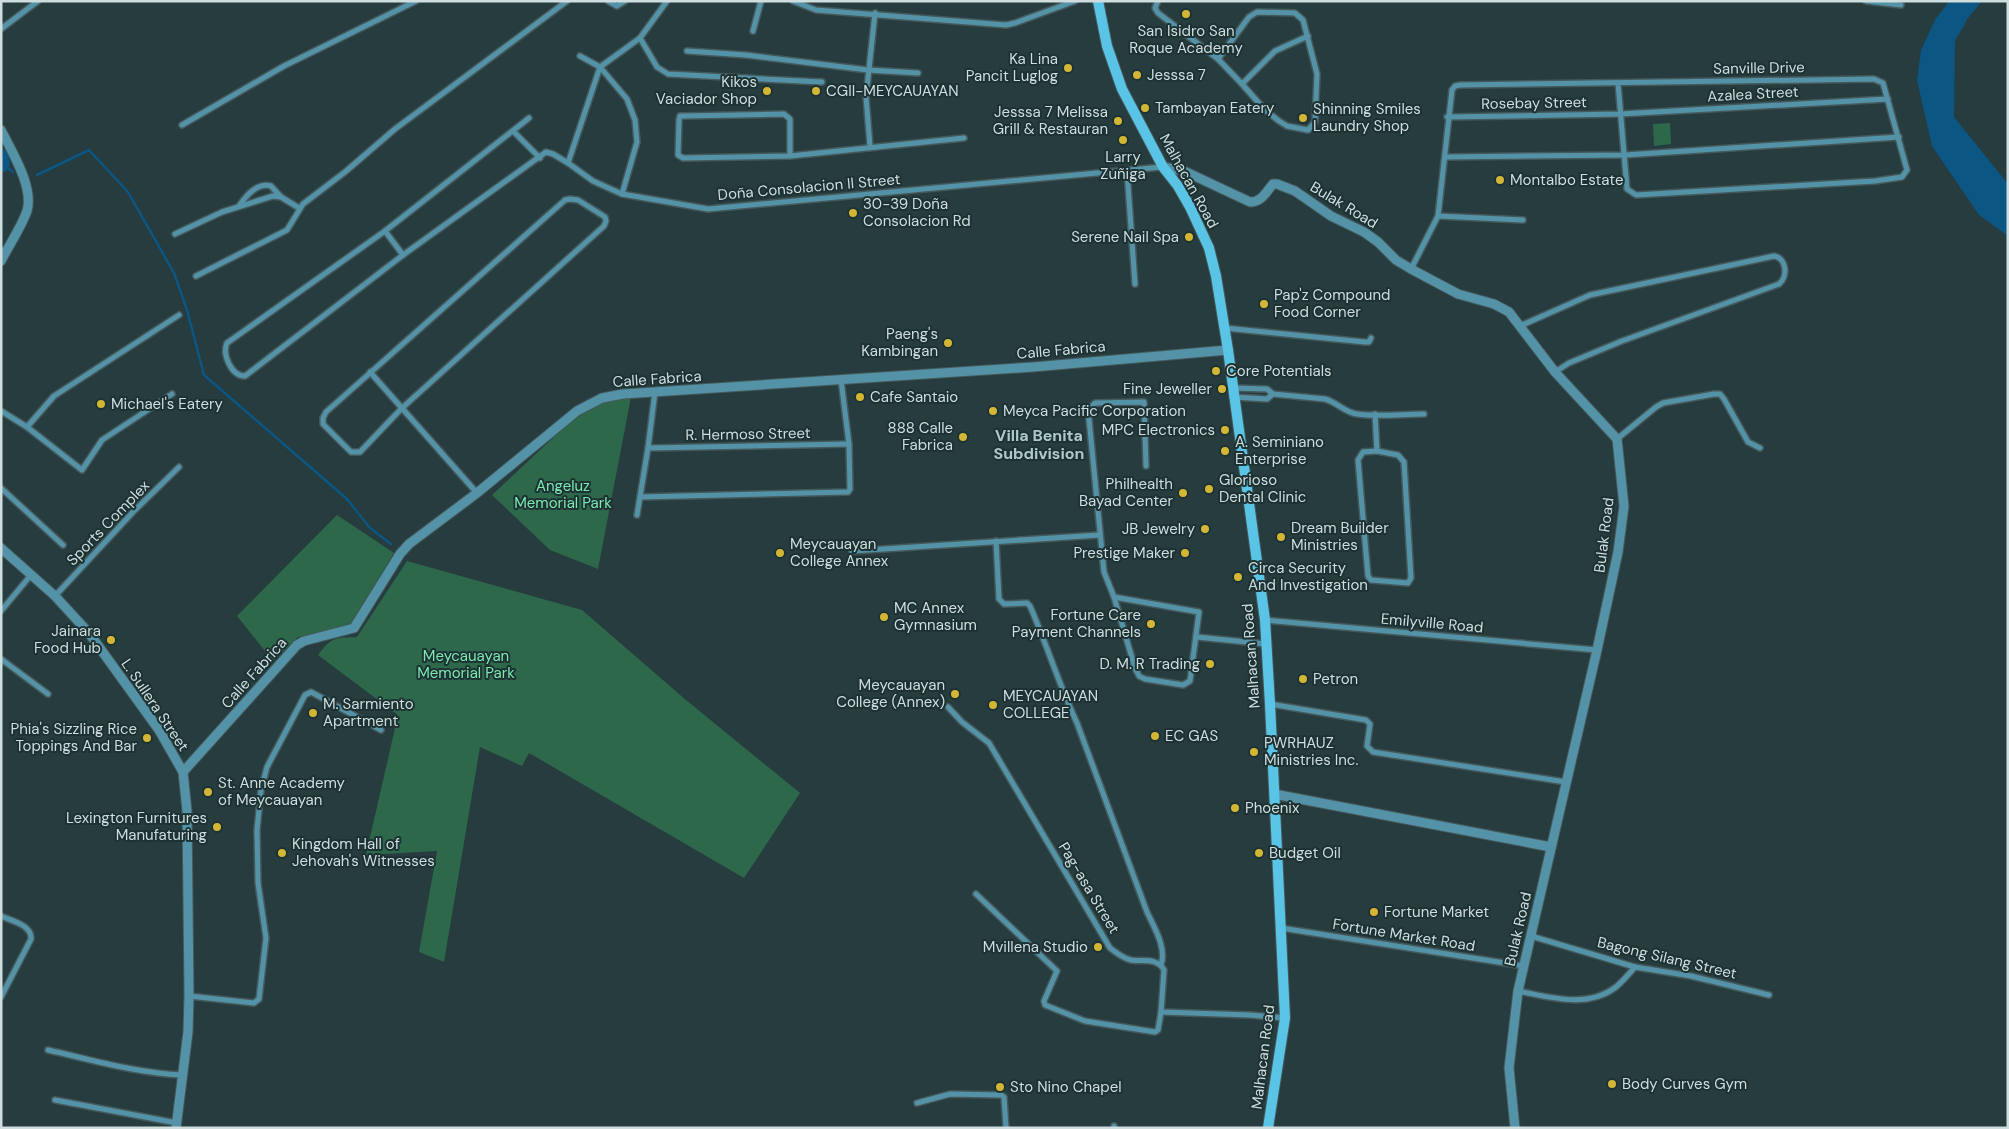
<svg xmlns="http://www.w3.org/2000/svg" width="2009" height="1129" viewBox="0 0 2009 1129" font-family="'DM Sans',sans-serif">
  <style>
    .green { fill: #2e684b }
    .water { fill: #0c5683 }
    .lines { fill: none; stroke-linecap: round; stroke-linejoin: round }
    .stream { stroke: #0c5683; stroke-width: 2.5 }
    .river { stroke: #0c5683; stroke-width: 16 }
    .minor-casing { stroke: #45595b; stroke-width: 8 }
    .tertiary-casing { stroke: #45595b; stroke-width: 11 }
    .secondary-casing { stroke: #45595b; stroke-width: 12 }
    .minor { stroke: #5392a7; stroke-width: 5 }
    .tertiary { stroke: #5392a7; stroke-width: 9 }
    .secondary { stroke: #5ac4e7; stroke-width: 10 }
    .poi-dot { fill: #d3b635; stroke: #1c3233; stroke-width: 2 }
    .labels { text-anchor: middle; stroke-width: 4; stroke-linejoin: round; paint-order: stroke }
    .poi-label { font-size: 15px; fill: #d0ddde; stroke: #1c3233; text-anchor: start }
    .street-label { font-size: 15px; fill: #d0ddde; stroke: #1c3233 }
    .park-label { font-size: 15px; fill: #7de9b1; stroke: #1c3233 }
    .neighbourhood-label { font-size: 16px; font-weight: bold; fill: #afc9cb; stroke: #1c3233 }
  </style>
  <rect width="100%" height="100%" fill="#263c3e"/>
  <g class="green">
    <path d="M1670,123L1671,144L1654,146L1653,124Z"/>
    <path d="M631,397L598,569L550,550L492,495L571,421L604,402Z"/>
    <path d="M337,515L394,553L349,626L298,637L273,661L237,616Z"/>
    <path d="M407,561L582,610L686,700L800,793L744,878L529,753L522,766L480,747L444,962L419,952L437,851L366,855L398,715L318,655C332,636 336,638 357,637Z"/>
  </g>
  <path class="water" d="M1949,1H1982L1968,18L1955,41L1954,117L2008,184V236L1979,215L1932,146L1917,80L1921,50L1935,20Z"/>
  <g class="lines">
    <g class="stream">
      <path d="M2,164L13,172"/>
      <path d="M37,175L89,150L128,192L174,273L187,310L204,375L347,499L370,528L391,544"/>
    </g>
    <path class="river" d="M1,157L2,164"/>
    <g class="minor-casing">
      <g id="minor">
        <path d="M608,1L617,6L625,1"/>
        <path d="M667,1L640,38L600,67L568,163L593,181L622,194L708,209L1162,167"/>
        <path d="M793,1L816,10L1006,25L1015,23L1075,1"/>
        <path d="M1158,1L1155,8L1158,13L1218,59L1242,84L1265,110L1279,121L1287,126L1308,130L1315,122L1317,74L1303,20L1295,13L1257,12L1249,17L1218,59"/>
        <path d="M1866,1L1901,5"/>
        <path d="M1,29L38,1"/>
        <path d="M753,31L761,1"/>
        <path d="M640,38L657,67L668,74L822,82"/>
        <path d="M687,51L746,55L868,70L918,73"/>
        <path d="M580,56L600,67L627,99L635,120L637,142L622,194"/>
        <path d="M1242,84L1275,51L1308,36"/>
        <path d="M1447,117L1620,114L1888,99"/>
        <path d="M529,118L385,231L227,343C222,354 231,376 245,376L403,255L546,152L553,154L568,163"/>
        <path d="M182,125L284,66L416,1"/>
        <path d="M513,131L540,158"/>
        <path d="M870,146L866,97L875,13"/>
        <path d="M790,156V119L784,114L683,116H680L679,120L678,155L683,158L790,156L964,138"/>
        <path d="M1445,157L1625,155L1899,137"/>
        <path d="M1127,171L1135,284"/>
        <path d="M570,199L578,200L605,217L606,221L604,226L401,409L360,452H351L323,424V418L326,412L565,200Z"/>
        <path d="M239,206C246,196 257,182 271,186L281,197"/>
        <path d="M1438,216L1523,220"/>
        <path d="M385,231L403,255"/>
        <path d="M175,234L222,212L273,196L281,197L299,208"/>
        <path d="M1411,269L1438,216L1452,90L1455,86L1460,85L1874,79L1883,83L1907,170L1902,177L1875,181L1636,195L1627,189L1618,83"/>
        <path d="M196,276L287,230L303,204L345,172L395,129L567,1"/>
        <path d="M1520,326L1590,295L1774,256C1787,258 1788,277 1779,284L1622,341L1569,363L1555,372"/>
        <path d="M1225,328L1365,342H1369L1371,338"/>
        <path d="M370,372L477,493"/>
        <path d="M1233,388L1267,389L1273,394L1325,399C1337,402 1345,413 1357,414C1378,417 1402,414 1424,414"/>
        <path d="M1234,397L1267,399L1273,394"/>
        <path d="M1,411L27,427L82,470L102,440L172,394"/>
        <path d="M1375,414L1377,451"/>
        <path d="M27,427L54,396L179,315"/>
        <path d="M1617,439L1656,407L1663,403L1714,394H1720L1724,399L1748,442L1760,448"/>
        <path d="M648,448L849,444"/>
        <path d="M1377,451L1398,455L1404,462L1411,578L1408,583L1371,580L1368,576L1358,460L1363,452Z"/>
        <path d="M1,488L63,545"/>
        <path d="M640,497L848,492L850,489L849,444L841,380"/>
        <path d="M637,515L648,448L655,392"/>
        <path d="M996,541L999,599L1004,604L1027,603L1030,606C1047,645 1059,685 1077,723L1147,912C1154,927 1167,948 1161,965"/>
        <path d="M852,551L1099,535"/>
        <path d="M55,596L133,512L179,467"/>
        <path d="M1114,597L1199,612L1190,681L1183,685L1145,679L1139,676L1135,668L1114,597L1104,572L1089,419L1090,408L1095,403L1144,402L1146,466"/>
        <path d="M1,611L31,575"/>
        <path d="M1265,620L1597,650"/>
        <path d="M1197,637L1266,644"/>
        <path d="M1,659L48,694"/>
        <path d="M1270,704L1366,720L1370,724L1367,746L1373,752L1566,782"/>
        <path d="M948,707L962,722L989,743L1110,948C1117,953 1122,958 1131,960C1143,962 1157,957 1164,970L1161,1012L1250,1015L1285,1018"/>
        <path d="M976,894L1057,971L1044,1001L1045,1005L1085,1021L1155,1032L1158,1030L1161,1012"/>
        <path d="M1,916C12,921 32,925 31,939L1,997"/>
        <path d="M1281,928L1524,966"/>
        <path d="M1531,936L1635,967L1691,976L1769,995"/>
        <path d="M1518,991C1550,997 1587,1009 1616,987C1623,981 1629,974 1635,967"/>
        <path d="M189,996L254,1003L259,999L266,938L258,883L257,830L261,790L267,767L305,695L311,692L381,730"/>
        <path d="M48,1050C92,1060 137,1073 182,1075"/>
        <path d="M55,1100L177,1123"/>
        <path d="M917,1103L950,1094L1001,1095L1004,1097L1006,1128"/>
        <path d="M1114,1126V1128"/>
      </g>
    </g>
    <g class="tertiary-casing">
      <g id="tertiary">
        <path d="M1,130C12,152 34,187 27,211C21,228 9,245 1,261"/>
        <path d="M1163,167L1184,171L1250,202C1262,202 1266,192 1273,184H1277L1295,191L1331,216L1364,232L1378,242L1396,260L1411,269L1458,294L1494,304L1509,312L1555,372L1617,439L1624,506L1618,552L1597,650L1518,991L1509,1068L1515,1128"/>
        <path d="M1,548L55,596L89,633L159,730L183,772L187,811L189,996L188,1032L176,1128"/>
        <path d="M183,772L297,645L304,641L354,628L400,554L409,544L477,493L577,411L602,398L623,394L1033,367L1228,350"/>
        <path d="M1274,794L1551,847"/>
      </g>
    </g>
    <g class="secondary-casing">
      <path id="secondary" d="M1098,1L1107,46L1122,89L1163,167L1178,186L1190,207L1209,248L1216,276L1228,350L1265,620L1270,704L1285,1018L1268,1128"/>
    </g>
    <use href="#minor" class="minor"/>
    <use href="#tertiary" class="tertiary"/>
    <use href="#secondary" class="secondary"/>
  </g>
  <g class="poi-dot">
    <circle cx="1186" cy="14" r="5"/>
    <circle cx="1068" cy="68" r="5"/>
    <circle cx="1137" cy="75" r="5"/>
    <circle cx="767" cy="91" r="5"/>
    <circle cx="816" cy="91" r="5"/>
    <circle cx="1145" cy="108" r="5"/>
    <circle cx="1303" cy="118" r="5"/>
    <circle cx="1118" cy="121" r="5"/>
    <circle cx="1123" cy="140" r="5"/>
    <circle cx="1500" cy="180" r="5"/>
    <circle cx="853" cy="213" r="5"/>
    <circle cx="1189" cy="237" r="5"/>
    <circle cx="1264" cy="304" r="5"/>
    <circle cx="948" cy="343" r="5"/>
    <circle cx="1216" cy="371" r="5"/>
    <circle cx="1222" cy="389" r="5"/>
    <circle cx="860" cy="397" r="5"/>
    <circle cx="101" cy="404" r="5"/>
    <circle cx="993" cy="411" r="5"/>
    <circle cx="1225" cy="430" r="5"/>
    <circle cx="963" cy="437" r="5"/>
    <circle cx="1225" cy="451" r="5"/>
    <circle cx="1209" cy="489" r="5"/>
    <circle cx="1183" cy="493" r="5"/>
    <circle cx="1205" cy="529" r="5"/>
    <circle cx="1281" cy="537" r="5"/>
    <circle cx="780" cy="553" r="5"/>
    <circle cx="1185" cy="553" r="5"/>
    <circle cx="1238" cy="577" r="5"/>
    <circle cx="884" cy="617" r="5"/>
    <circle cx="1151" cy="624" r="5"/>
    <circle cx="111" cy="640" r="5"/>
    <circle cx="1210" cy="664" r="5"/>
    <circle cx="1303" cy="679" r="5"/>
    <circle cx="955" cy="694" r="5"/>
    <circle cx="993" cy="705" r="5"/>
    <circle cx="313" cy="713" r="5"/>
    <circle cx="1155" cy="736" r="5"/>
    <circle cx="147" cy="738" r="5"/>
    <circle cx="1254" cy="752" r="5"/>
    <circle cx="208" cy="792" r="5"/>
    <circle cx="1235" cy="808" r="5"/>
    <circle cx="217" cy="827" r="5"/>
    <circle cx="282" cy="853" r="5"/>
    <circle cx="1259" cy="853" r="5"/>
    <circle cx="1374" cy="912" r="5"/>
    <circle cx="1098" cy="947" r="5"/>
    <circle cx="1612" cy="1084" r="5"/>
    <circle cx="1000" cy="1087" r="5"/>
  </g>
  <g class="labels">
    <g class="poi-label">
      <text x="1186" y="36" text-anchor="middle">San Isidro San<tspan x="1186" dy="17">Roque Academy</tspan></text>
      <text x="1058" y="64" text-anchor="end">Ka Lina<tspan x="1058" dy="17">Pancit Luglog</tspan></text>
      <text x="1147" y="80">Jesssa 7</text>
      <text x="757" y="87" text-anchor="end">Kikos<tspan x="757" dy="17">Vaciador Shop</tspan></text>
      <text x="826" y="96">CGII-MEYCAUAYAN</text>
      <text x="1155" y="113">Tambayan Eatery</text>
      <text x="1313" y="114">Shinning Smiles<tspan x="1313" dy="17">Laundry Shop</tspan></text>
      <text x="1108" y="117" text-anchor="end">Jesssa 7 Melissa<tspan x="1108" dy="17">Grill &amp; Restauran</tspan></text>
      <text x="1123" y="162" text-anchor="middle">Larry<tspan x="1123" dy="17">Zuñiga</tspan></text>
      <text x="1510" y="185">Montalbo Estate</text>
      <text x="863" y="209">30-39 Doña<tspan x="863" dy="17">Consolacion Rd</tspan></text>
      <text x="1179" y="242" text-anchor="end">Serene Nail Spa</text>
      <text x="1274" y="300">Pap'z Compound<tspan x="1274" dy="17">Food Corner</tspan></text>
      <text x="938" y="339" text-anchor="end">Paeng's<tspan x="938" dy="17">Kambingan</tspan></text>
      <text x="1226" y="376">Core Potentials</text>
      <text x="1212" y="394" text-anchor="end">Fine Jeweller</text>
      <text x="870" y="402">Cafe Santaio</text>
      <text x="111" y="409">Michael's Eatery</text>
      <text x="1003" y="416">Meyca Pacific Corporation</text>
      <text x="953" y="433" text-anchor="end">888 Calle<tspan x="953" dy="17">Fabrica</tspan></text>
      <text x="1215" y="435" text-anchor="end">MPC Electronics</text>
      <text x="1235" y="447">A. Seminiano<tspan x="1235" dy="17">Enterprise</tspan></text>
      <text x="1219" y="485">Glorioso<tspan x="1219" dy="17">Dental Clinic</tspan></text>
      <text x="1173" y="489" text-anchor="end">Philhealth<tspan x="1173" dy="17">Bayad Center</tspan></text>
      <text x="1291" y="533">Dream Builder<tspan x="1291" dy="17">Ministries</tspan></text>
      <text x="1195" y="534" text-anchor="end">JB Jewelry</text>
      <text x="790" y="549">Meycauayan<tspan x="790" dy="17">College Annex</tspan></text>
      <text x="1175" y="558" text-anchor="end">Prestige Maker</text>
      <text x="1248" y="573">Circa Security<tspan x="1248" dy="17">And Investigation</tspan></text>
      <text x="894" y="613">MC Annex<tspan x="894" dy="17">Gymnasium</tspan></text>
      <text x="1141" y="620" text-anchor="end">Fortune Care<tspan x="1141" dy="17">Payment Channels</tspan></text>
      <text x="101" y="636" text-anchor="end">Jainara<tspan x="101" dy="17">Food Hub</tspan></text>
      <text x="1200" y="669" text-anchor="end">D. M. R Trading</text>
      <text x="1313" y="684">Petron</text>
      <text x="945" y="690" text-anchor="end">Meycauayan<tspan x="945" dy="17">College (Annex)</tspan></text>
      <text x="1003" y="701">MEYCAUAYAN<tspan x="1003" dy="17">COLLEGE</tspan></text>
      <text x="323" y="709">M. Sarmiento<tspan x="323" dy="17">Apartment</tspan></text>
      <text x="137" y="734" text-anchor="end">Phia's Sizzling Rice<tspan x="137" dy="17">Toppings And Bar</tspan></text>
      <text x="1165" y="741">EC GAS</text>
      <text x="1264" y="748">PWRHAUZ<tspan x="1264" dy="17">Ministries Inc.</tspan></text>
      <text x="218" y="788">St. Anne Academy<tspan x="218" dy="17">of Meycauayan</tspan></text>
      <text x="1245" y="813">Phoenix</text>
      <text x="207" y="823" text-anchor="end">Lexington Furnitures<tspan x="207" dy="17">Manufaturing</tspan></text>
      <text x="292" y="849">Kingdom Hall of<tspan x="292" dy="17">Jehovah's Witnesses</tspan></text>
      <text x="1269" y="858">Budget Oil</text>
      <text x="1384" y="917">Fortune Market</text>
      <text x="1088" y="952" text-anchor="end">Mvillena Studio</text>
      <text x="1622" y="1089">Body Curves Gym</text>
      <text x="1010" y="1092">Sto Nino Chapel</text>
    </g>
    <g class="street-label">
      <text transform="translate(1759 68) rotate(-1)" y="5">Sanville Drive</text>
      <text transform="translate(1753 94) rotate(-3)" y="5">Azalea Street</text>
      <text transform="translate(1534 103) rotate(-1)" y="5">Rosebay Street</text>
      <text transform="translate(1189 181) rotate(61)" y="5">Malhacan Road</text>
      <text transform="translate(809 187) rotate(-5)" y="5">Doña Consolacion II Street</text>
      <text transform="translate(1344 205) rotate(31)" y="5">Bulak Road</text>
      <text transform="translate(1061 350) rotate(-5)" y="5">Calle Fabrica</text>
      <text transform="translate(657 379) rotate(-4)" y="5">Calle Fabrica</text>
      <text transform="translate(748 434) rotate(-1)" y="5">R. Hermoso Street</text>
      <text transform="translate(108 523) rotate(-46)" y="5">Sports Complex</text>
      <text transform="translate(1604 535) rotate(-83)" y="5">Bulak Road</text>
      <text transform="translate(1432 623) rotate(5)" y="5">Emilyville Road</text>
      <text transform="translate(1251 656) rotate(-94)" y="5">Malhacan Road</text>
      <text transform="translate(254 673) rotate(-48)" y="5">Calle Fabrica</text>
      <text transform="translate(155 705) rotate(56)" y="5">L. Sullera Street</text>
      <text transform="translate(1089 888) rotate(59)" y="5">Pag-asa Street</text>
      <text transform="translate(1518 929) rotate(-77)" y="5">Bulak Road</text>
      <text transform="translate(1404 935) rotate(9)" y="5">Fortune Market Road</text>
      <text transform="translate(1667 958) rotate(13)" y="5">Bagong Silang Street</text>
      <text transform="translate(1263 1057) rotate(-83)" y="5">Malhacan Road</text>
    </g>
    <g class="park-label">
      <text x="563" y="491">Angeluz<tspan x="563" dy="17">Memorial Park</tspan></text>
      <text x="466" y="661">Meycauayan<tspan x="466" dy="17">Memorial Park</tspan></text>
    </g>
    <g class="neighbourhood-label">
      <text x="1039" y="441">Villa Benita<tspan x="1039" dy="18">Subdivision</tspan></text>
    </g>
  </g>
  <rect width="2009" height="1129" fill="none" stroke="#d0ddde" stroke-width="5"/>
</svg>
